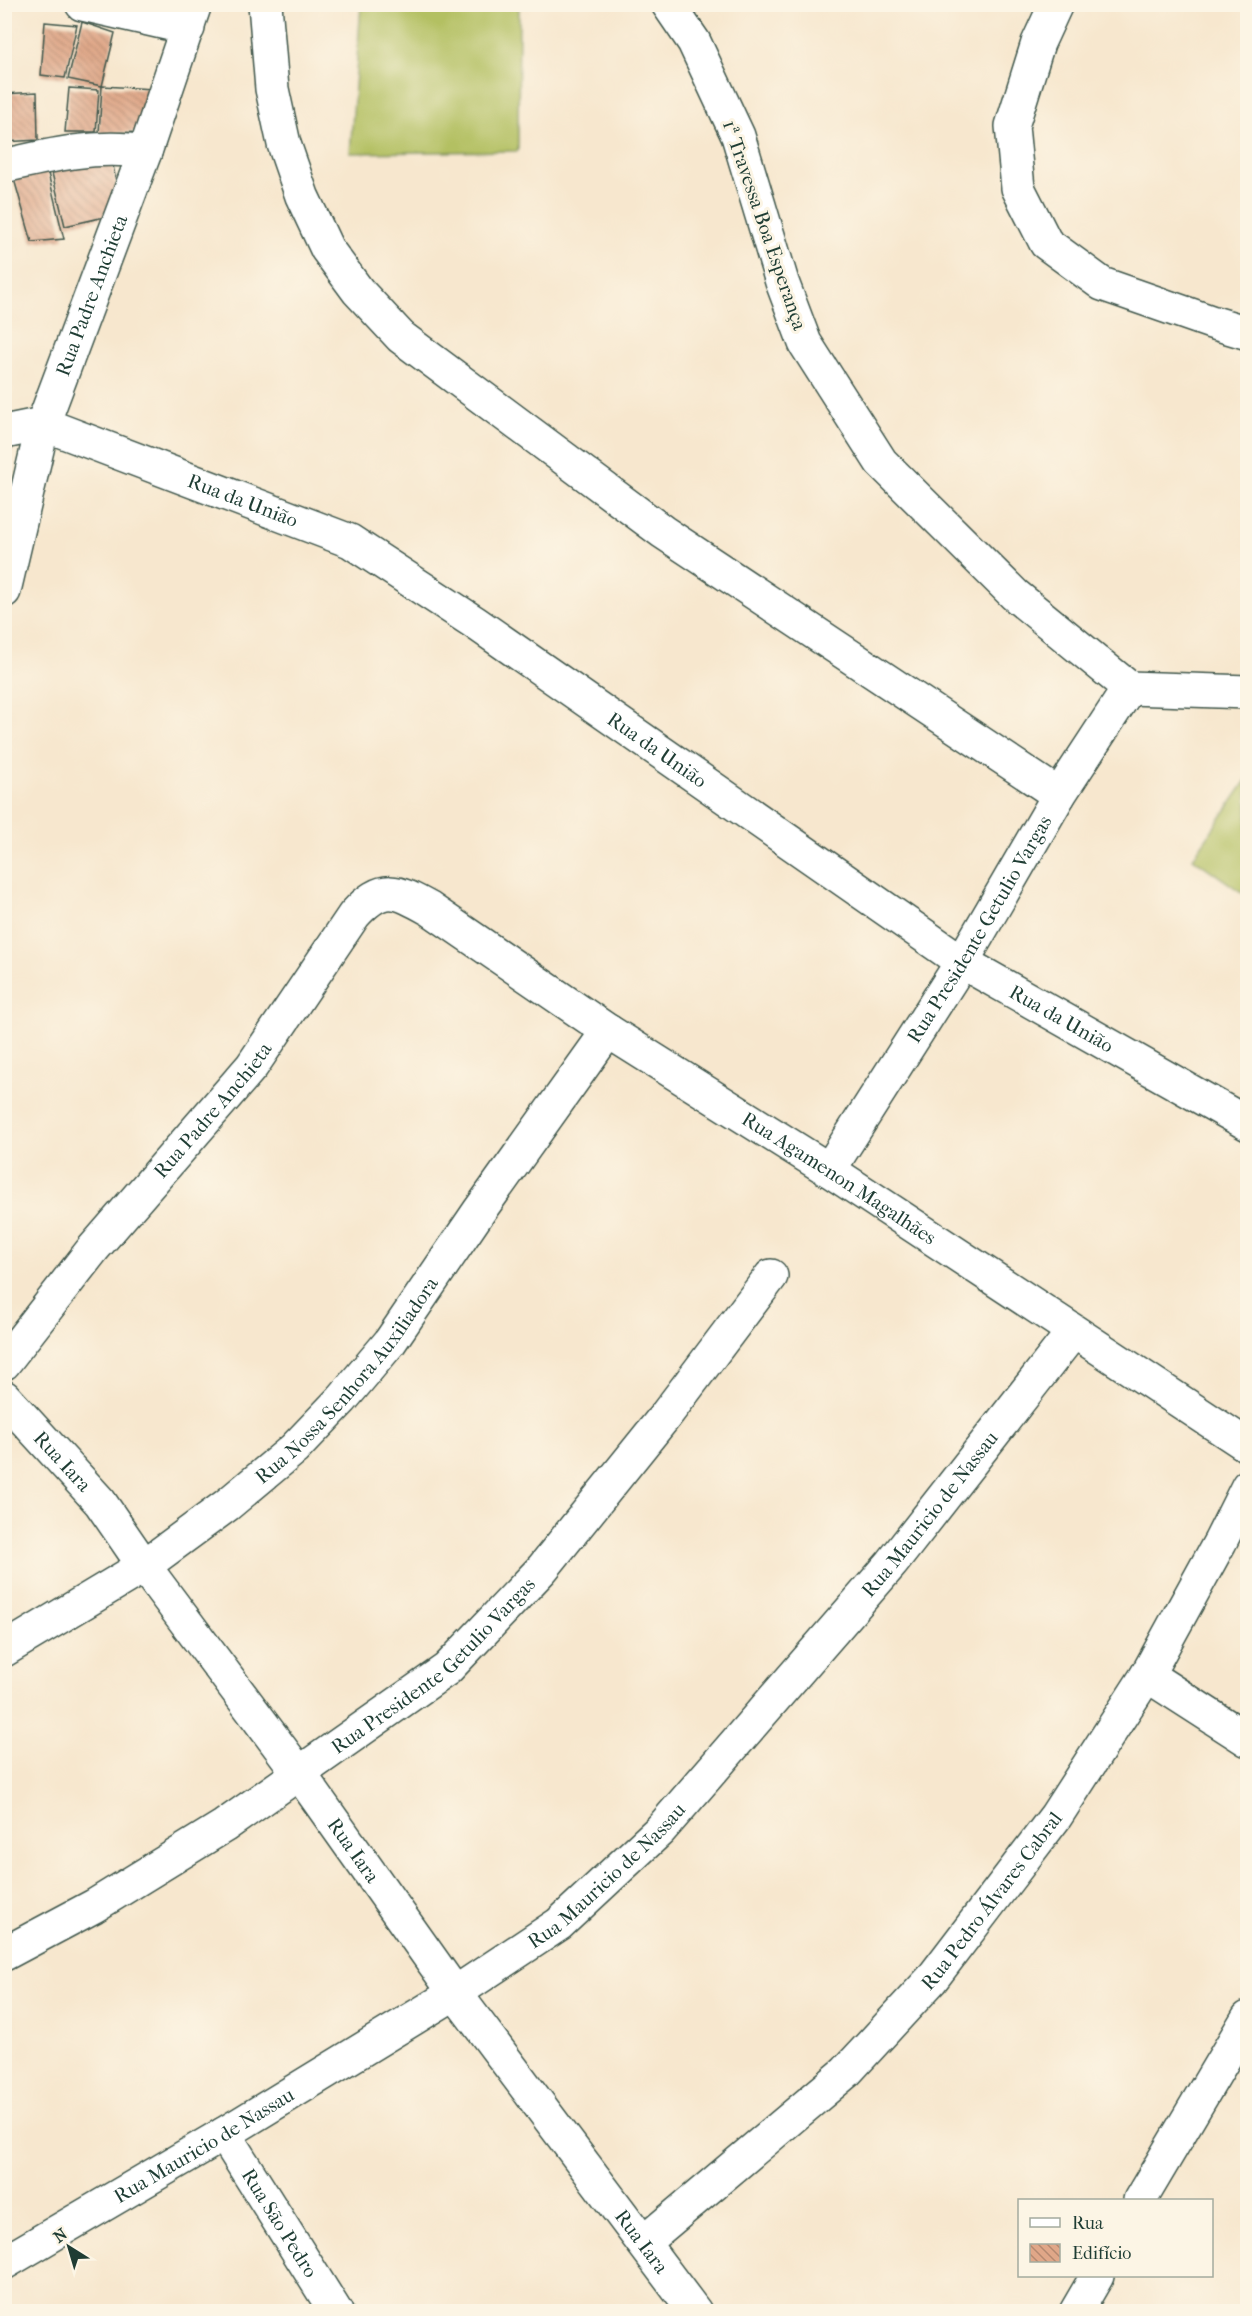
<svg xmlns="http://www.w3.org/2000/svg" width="1252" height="2316" viewBox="0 0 1252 2316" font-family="'IM FELL French Canon',serif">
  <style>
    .pitch { fill: #b3c062; stroke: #697e4b; stroke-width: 1.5 }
    .building { fill: url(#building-back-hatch) }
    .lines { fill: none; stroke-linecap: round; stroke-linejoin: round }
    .minor-casing { stroke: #3f564b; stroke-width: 36 }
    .minor { stroke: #fff; stroke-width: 33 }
    .labels { text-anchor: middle; stroke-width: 6; stroke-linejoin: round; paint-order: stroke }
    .street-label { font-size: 20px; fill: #1f3d34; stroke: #fcf5e5 }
  </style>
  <defs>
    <pattern id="building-back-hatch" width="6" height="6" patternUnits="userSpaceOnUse" patternTransform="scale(1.5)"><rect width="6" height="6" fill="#e0a788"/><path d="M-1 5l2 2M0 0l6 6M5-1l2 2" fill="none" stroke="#b58970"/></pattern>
  </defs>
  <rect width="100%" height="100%" fill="#fcf5e5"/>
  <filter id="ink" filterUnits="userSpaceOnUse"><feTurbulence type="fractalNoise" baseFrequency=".0167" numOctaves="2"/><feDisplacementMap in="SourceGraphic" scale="12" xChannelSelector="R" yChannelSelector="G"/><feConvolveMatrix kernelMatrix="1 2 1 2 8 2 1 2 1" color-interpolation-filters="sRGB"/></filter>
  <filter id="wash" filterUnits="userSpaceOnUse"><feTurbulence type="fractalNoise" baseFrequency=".008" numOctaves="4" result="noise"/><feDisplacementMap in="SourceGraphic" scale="24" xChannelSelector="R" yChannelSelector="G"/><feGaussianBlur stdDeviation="1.35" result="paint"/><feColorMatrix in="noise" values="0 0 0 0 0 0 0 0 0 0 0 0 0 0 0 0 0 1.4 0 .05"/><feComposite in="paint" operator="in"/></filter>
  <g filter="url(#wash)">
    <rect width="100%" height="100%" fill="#f7e7ce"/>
    <g class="pitch">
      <path d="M361,5H519L518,151L350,153Z"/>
      <path d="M1247,779V896L1193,858Z"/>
    </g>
    <g id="blocks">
      <g class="building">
        <path d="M45,22L77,25L65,78L41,75Z"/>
        <path d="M82,22L115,33L102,86L68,79Z"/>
        <path d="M102,86L153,89L149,132L99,133Z"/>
        <path d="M69,88L99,90L96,132H65Z"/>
        <path d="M37,92L38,140L4,142V94Z"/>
        <path d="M112,160L122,213L65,226L51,169Z"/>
        <path d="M47,169L64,239L32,242L14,179Z"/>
      </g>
    </g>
  </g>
  <g filter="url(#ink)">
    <use href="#blocks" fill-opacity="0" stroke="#3f564b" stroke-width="1.5"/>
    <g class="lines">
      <g class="minor-casing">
        <g id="minor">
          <path d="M82,4L188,28"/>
          <path d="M265,4L272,89L284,144L302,196L327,249L358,291L401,337L663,532L1059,795"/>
          <path d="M668,4L694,42L738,136L782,282L805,343L881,462L1015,595L1129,688"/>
          <path d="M1056,4L1038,43L1012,126L1018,188L1046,243L1102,284L1211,322L1248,333"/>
          <path d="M4,166C50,155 98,144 145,152"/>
          <path id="s1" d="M43,424L350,541L474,622L962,962L1248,1124"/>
          <path d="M4,432L43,424"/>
          <path id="s2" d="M4,591L43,424L145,152L195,4"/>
          <path d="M1129,688L1248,692"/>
          <path id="s3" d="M829,1170L962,962L1059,795L1129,688"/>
          <path id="s4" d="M4,1363L93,1249L252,1066L354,915C383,883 396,890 430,909L608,1031L829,1170L1248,1446"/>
          <path id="s5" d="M4,1397L100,1502L144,1566L299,1773L455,1993L695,2312"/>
          <path id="s6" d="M4,1650L144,1566L227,1505L294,1449L342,1399L390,1342L480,1210L608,1031"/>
          <path d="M1147,1675L1248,1740"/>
          <path id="s7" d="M4,1954L94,1906L224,1826L447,1669L542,1569L666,1415L771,1276"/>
          <path id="s8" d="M224,2134L336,2312"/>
          <path d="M1140,2200L1248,2018"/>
          <path id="s9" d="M644,2242L846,2072L931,1980L1056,1816L1147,1675L1220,1542L1248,1486"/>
          <path id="s10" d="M4,2263L224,2134L455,1993L559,1924L660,1830L892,1563L1073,1332"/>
          <path d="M1076,2312L1097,2276"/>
        </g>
      </g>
      <use href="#minor" class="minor"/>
    </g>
  </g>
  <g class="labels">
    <g class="street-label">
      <text transform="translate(765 225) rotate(71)" y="7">1ª Travessa Boa Esperança</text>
      <text dy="7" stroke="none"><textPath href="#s2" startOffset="309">Rua Padre Anchieta</textPath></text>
      <text dy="7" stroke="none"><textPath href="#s1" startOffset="214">Rua da União</textPath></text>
      <text dy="7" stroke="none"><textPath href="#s1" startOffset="700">Rua da União</textPath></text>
      <text dy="7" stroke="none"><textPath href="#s3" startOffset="284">Rua Presidente Getulio Vargas</textPath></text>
      <text dy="7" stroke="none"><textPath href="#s1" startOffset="1186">Rua da União</textPath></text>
      <text dy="7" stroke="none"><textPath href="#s4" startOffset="328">Rua Padre Anchieta</textPath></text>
      <text dy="7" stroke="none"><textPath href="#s4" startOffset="1146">Rua Agamenon Magalhães</textPath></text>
      <text dy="7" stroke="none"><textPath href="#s6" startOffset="440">Rua Nossa Senhora Auxiliadora</textPath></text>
      <text dy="7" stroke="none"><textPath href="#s5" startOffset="87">Rua Iara</textPath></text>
      <text dy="7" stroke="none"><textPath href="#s10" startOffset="1204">Rua Mauricio de Nassau</textPath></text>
      <text dy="7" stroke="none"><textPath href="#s7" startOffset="519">Rua Presidente Getulio Vargas</textPath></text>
      <text dy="7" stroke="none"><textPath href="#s5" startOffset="573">Rua Iara</textPath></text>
      <text dy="7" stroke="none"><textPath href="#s10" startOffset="718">Rua Mauricio de Nassau</textPath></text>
      <text dy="7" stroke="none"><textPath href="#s9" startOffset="489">Rua Pedro Álvares Cabral</textPath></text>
      <text dy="7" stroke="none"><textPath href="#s10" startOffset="232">Rua Mauricio de Nassau</textPath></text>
      <text dy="7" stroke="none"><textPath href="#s8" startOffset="105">Rua São Pedro</textPath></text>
      <text dy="7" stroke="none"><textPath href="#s5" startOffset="1059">Rua Iara</textPath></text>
    </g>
  </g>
  <rect width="1252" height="2316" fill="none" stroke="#fcf5e5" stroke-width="24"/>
  <rect x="1018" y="2199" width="195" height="78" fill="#fcf5e5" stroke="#a4ab9e" stroke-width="1.5"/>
  <rect x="1030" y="2218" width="30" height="9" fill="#ffffff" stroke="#a4ab9e" stroke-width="1.5"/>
  <text x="1072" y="2229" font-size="18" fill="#1f3d34">Rua</text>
  <rect x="1030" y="2244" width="30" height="18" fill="url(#building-back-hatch)" stroke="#a4ab9e" stroke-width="1.5"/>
  <text x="1072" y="2259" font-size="18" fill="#1f3d34">Edifício</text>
  <g transform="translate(69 2247) rotate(323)" stroke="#fcf5e5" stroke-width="4.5" paint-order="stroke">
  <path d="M0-4.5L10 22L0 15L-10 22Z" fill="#1f3d34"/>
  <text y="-9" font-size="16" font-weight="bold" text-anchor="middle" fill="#1f3d34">N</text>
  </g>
</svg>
